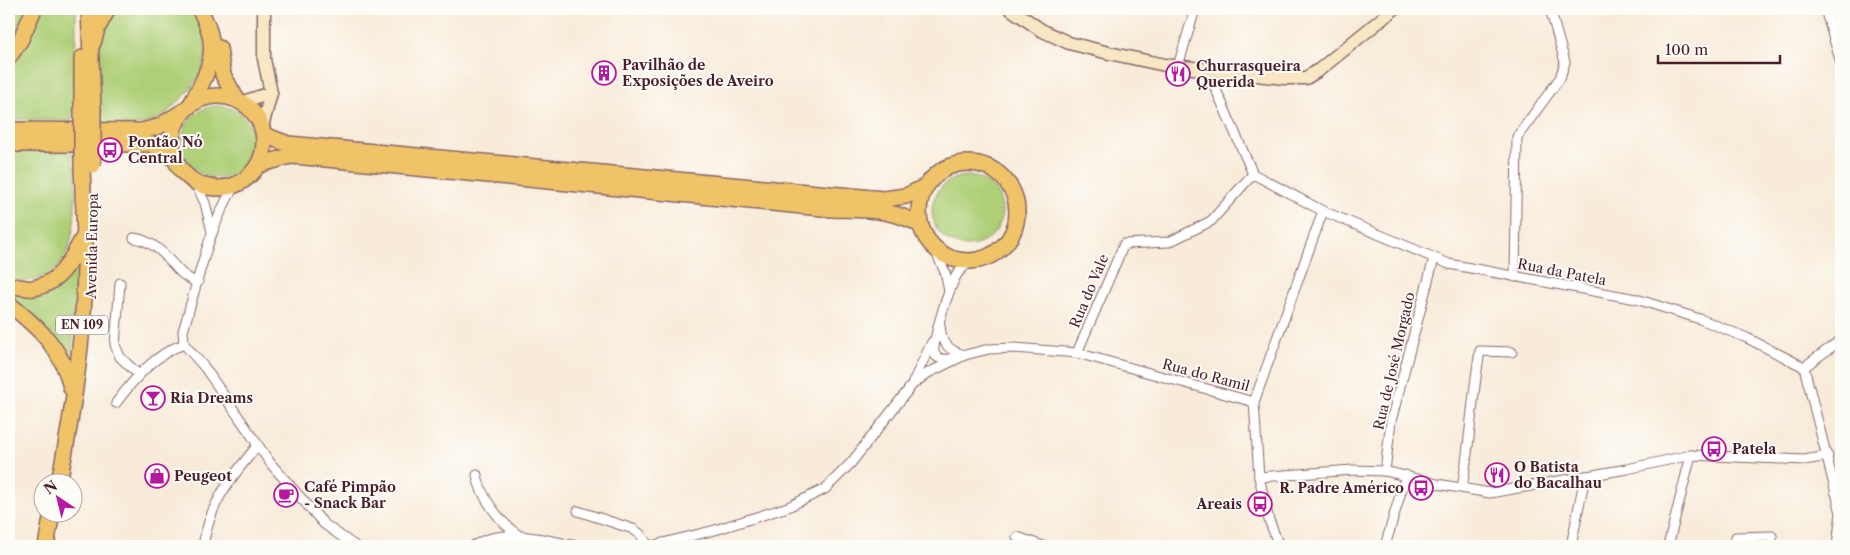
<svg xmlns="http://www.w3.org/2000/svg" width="1850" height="555" viewBox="0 0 1850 555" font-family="'Libre Caslon Text',serif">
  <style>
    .green { fill: #afcf77; stroke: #7c7751 }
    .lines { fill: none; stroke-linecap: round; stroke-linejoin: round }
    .street-casing { stroke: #876668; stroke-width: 11 }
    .secondary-casing { stroke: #876668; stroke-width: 15 }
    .primary-casing { stroke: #876668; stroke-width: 18 }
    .street { stroke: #fff; stroke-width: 9 }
    .secondary { stroke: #f9e7c3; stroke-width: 12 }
    .primary { stroke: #f0c369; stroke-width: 15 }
    .primary-bridge-casing { stroke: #876668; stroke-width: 18; stroke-linecap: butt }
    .primary-bridge { stroke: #f0c369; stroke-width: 15 }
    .labels { text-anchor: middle; stroke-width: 4; stroke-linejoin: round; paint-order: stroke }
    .shield { fill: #fdfcf7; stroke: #806168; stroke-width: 1 }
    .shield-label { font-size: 12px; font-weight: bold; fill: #4a1f2b }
    .poi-label { font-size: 14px; font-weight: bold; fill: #4a1f2b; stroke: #fdfcf7; text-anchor: start }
    .street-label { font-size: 14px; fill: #4a1f2b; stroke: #fdfcf7 }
  </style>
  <rect width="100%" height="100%" fill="#fdfcf7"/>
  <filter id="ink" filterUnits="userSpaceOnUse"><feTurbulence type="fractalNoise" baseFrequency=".02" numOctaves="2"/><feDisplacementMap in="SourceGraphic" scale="10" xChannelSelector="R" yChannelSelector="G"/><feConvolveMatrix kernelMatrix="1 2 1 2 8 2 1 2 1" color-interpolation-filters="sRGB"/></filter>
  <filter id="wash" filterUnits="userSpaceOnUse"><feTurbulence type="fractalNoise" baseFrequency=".0096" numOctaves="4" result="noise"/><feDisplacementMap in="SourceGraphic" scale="20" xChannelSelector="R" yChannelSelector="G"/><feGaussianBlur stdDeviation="1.12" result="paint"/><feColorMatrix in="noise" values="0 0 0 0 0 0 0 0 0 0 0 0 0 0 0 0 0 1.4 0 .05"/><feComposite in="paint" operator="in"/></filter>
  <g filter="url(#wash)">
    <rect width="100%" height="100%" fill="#f8ebd9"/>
    <g class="green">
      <path d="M9,9H27L9,48Z"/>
      <path d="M39,9H76L75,109L72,110V121L9,119V70L27,44Z"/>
      <path d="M117,9H191C216,44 207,76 176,104C170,110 163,117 155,121C139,127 119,125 101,126V109H98C98,78 92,31 117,9Z"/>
      <circle cx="218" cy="142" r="36"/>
      <path d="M9,151L73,152V166H76C74,216 83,290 9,280Z"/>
      <circle cx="967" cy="211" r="35"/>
      <path d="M78,262L71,368L9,300V293L24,295Z"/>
    </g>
  </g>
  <g filter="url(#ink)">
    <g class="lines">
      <g class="street-casing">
        <g id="street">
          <path d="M1825,9L1841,63"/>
          <path d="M1178,66L1195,9"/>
          <path d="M1207,69L1253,174L1323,211L1449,264L1636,299L1700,319L1747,338L1804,367L1841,513L1837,546"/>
          <path d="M195,182L205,203L212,232"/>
          <path d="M235,185C208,228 198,282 183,331L184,344L205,368L271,464L324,524L355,546"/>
          <path d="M134,238C169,244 172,276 198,282"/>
          <path d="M934,248L945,272L949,291"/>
          <path d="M1515,277L1517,137L1560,78L1565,62L1550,9"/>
          <path d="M120,283L115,345L120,357L139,375"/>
          <path d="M940,325C941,342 948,351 965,355"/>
          <path d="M1077,353L1124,244L1169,242L1211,221L1253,174"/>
          <path d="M953,358C948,360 939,360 935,355C929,346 951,282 958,273C962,268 967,264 973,261"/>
          <path d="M1804,367L1841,340"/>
          <path d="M913,382L932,342"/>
          <path d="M1254,402L1323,211"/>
          <path d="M116,403C134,379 155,354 184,344"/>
          <path d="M1385,471L1391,421L1434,258"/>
          <path d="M477,475C480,496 500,522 517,534"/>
          <path d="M1259,477L1353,470L1385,471L1437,484L1490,493L1627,469L1691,455L1804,460L1828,456"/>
          <path d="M1462,488C1470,443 1472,397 1480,351L1512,352"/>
          <path d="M578,511L633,529L640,534L649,546"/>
          <path d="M1017,537L1043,546"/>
          <path d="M203,546C211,500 229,481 257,446"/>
          <path d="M473,546C505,526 544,540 578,546"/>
          <path d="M651,546L715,530L788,507L825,489L851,463L912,385L928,373L965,355L989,349L1015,348L1077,353L1254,402L1259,477L1269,520L1279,546"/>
          <path d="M1385,546L1406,475"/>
          <path d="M1571,546L1585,476"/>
          <path d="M1668,546L1691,455"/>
          <path d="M1735,546L1736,537L1772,536V546"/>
        </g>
      </g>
      <g class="secondary-casing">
        <g id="secondary">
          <path d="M1011,9L1041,30L1069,43L1109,53L1165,65L1284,78H1306L1319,70L1394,9"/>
          <path d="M243,102L271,93"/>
          <path d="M262,127L271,93L264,59V9"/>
        </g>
      </g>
      <g class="primary-casing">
        <g id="primary">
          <path d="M89,9L93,109"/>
          <path d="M93,43L97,29L108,9"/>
          <path d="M219,48L223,75L237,100"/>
          <path d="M9,57L21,39L34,9"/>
          <circle cx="218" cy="142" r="46"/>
          <path d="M191,104C210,69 222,46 199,9"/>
          <path d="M82,109V58"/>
          <path d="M9,130L141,131L158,127L180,113"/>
          <path d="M264,135L288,144L884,199L906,196L926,186"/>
          <path d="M9,144H151L175,159"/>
          <circle cx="968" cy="212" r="49"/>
          <path d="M258,165L290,156L305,157L832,209C863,210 893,208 920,225"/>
          <path d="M9,285C16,286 26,289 33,288C61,284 72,258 84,236"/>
          <path d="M9,304C39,328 63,349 71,388"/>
          <path d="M59,482C73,412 84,340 85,268C86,234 83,200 82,166"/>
          <path d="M46,546L52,512"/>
        </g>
      </g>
      <use href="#street" class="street"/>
      <use href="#secondary" class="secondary"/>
      <use href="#primary" class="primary"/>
      <g class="primary-bridge-casing">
        <g id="primary-bridge">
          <path d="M82,109V166"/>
          <path d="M93,165V109"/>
        </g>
      </g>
      <use href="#primary-bridge" class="primary-bridge"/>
    </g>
  </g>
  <defs>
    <g id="building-ring" transform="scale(1.25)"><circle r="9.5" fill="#fdfcf7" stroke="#b5179e" stroke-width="1.5"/><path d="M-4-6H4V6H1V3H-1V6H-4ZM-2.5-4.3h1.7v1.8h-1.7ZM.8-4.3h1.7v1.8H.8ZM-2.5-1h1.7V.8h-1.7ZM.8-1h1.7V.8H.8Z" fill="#b5179e"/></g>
    <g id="restaurant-ring" transform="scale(1.25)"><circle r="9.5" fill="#fdfcf7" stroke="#b5179e" stroke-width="1.5"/><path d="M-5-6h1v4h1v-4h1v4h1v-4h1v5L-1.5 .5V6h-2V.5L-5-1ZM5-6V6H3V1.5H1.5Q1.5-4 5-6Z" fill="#b5179e"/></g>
    <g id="bus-ring" transform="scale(1.25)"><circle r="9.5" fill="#fdfcf7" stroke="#b5179e" stroke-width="1.5"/><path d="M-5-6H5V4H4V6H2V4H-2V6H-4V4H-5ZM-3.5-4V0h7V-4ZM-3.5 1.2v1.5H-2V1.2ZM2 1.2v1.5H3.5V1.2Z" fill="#b5179e"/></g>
    <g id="bar-ring" transform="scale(1.25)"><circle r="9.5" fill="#fdfcf7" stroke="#b5179e" stroke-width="1.5"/><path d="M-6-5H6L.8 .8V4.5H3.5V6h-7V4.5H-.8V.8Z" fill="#b5179e"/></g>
    <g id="shop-ring" transform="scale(1.25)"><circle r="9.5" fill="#fdfcf7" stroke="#b5179e" stroke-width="1.5"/><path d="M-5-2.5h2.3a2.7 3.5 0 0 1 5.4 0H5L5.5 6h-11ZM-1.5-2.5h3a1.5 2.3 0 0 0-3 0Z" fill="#b5179e"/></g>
    <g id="cafe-ring" transform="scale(1.25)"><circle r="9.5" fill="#fdfcf7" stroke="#b5179e" stroke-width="1.5"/><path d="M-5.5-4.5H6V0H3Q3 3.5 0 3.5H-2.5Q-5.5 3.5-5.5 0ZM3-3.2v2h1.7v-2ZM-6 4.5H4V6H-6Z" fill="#b5179e"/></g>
  </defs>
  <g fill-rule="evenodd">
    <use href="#building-ring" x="604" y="73"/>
    <use href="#restaurant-ring" x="1178" y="74"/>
    <use href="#bus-ring" x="110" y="150"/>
    <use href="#bar-ring" x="153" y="398"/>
    <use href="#bus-ring" x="1714" y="449"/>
    <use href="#restaurant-ring" x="1497" y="475"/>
    <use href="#shop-ring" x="157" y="476"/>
    <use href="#bus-ring" x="1421" y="488"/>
    <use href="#cafe-ring" x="286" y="495"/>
    <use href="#bus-ring" x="1260" y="504"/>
  </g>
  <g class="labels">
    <rect class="shield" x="56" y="315.5" width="52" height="19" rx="4"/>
    <g class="shield-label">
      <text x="82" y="329">EN 109</text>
    </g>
    <g class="poi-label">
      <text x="622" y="70">Pavilhão de<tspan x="622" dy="16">Exposições de Aveiro</tspan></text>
      <text x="1196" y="71">Churrasqueira<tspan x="1196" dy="16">Querida</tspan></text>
      <text x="128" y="147">Pontão Nó<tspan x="128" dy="16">Central</tspan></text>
      <text x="170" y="403">Ria Dreams</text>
      <text x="1732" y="454">Patela</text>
      <text x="1514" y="472">O Batista<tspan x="1514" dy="16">do Bacalhau</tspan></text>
      <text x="174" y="481">Peugeot</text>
      <text x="304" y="492">Café Pimpão<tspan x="304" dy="16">- Snack Bar</tspan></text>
      <text x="1404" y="493" text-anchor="end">R. Padre Américo</text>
      <text x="1242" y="509" text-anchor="end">Areais</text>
    </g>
    <g class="street-label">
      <text transform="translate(92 246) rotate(-89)" y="5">Avenida Europa</text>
      <text transform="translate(1562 272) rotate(11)" y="5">Rua da Patela</text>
      <text transform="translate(1089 291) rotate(-67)" y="5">Rua do Vale</text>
      <text transform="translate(1394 361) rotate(-77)" y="5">Rua de José Morgado</text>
      <text transform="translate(1206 375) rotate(15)" y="5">Rua do Ramil</text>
    </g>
  </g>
  <rect width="1850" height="555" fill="none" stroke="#fdfcf7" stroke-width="30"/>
  <g transform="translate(58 498) rotate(325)"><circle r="24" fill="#fdfcf7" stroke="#b5a4a5"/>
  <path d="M0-4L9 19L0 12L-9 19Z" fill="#b5179e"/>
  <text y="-8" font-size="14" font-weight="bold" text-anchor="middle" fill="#4a1f2b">N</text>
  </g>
  <path d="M1658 55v8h122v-8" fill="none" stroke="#4a1f2b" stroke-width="2.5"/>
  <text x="1665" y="55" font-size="15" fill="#4a1f2b" stroke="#fdfcf7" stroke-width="4" paint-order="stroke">100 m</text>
</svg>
